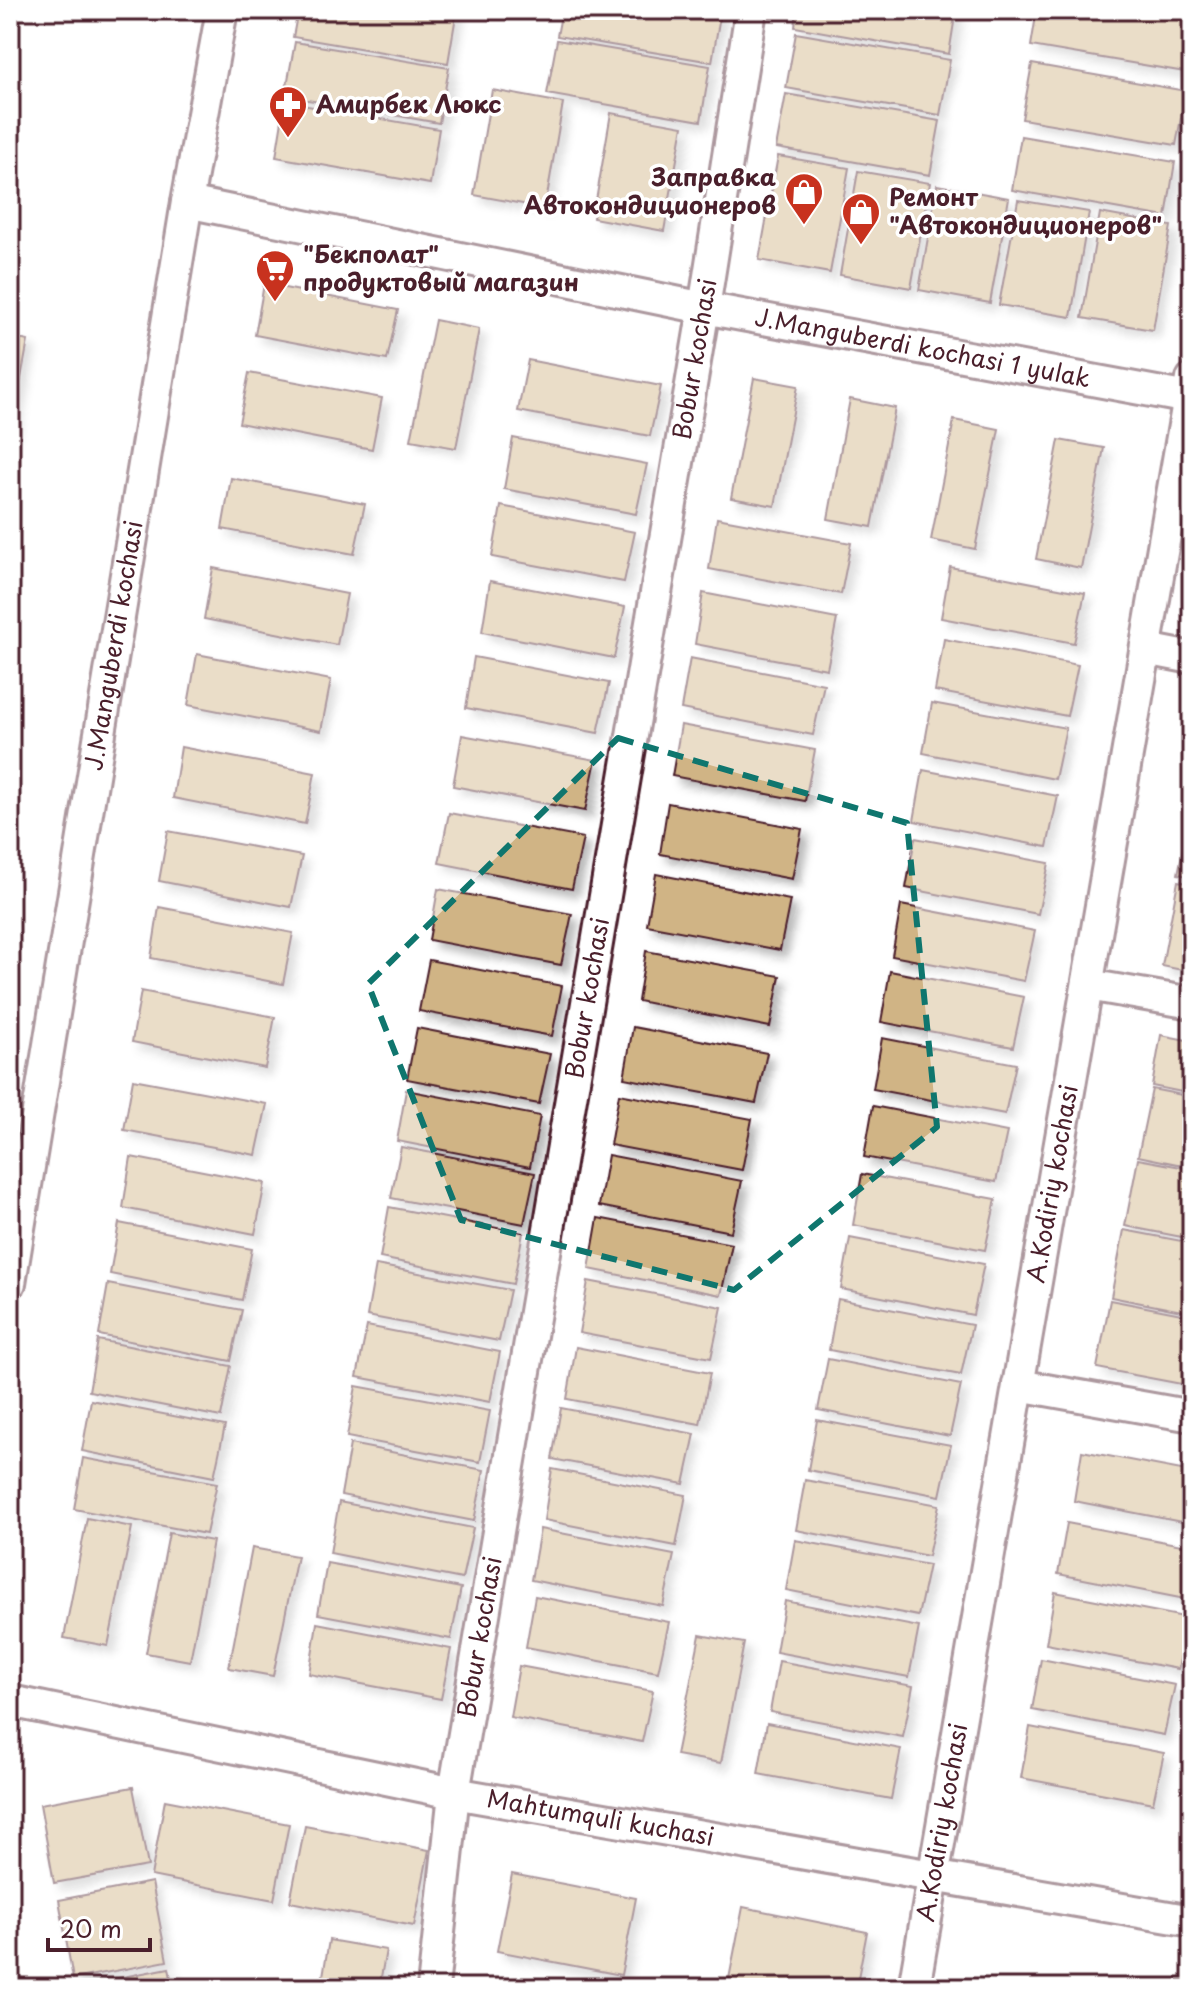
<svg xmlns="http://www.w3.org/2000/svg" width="1202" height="1998" viewBox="0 0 1202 1998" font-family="'Playpen Sans',sans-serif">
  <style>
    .building { fill: #d0b485; stroke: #4a1f2b; stroke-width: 2; filter: url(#shadow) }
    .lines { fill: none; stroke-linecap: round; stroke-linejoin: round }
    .street-casing { stroke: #4a1f2b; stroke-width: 36 }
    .street { stroke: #fff; stroke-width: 30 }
    .marked { fill: none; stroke: #0f766e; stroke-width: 6; stroke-dasharray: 16 10; stroke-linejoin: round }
    .labels { text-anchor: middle; stroke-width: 7; stroke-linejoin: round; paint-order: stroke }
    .poi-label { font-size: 24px; font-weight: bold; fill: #4a1f2b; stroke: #fff; text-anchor: start }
    .street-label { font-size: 24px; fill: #4a1f2b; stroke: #fff }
  </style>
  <defs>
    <filter id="shadow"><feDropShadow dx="7" dy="7" stdDeviation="4" flood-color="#0004"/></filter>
  </defs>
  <rect width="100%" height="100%" fill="#fff"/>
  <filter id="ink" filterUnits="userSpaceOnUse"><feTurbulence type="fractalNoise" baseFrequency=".0125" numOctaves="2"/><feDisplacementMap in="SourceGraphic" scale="16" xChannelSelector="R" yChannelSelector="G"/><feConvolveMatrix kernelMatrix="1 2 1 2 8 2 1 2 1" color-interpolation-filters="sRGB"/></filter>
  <g filter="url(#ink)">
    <g class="building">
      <path d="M298,10H457L448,63L293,37Z"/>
      <path d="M562,10H721L712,62L557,36Z"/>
      <path d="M797,10H956L949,54L795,27Z"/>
      <path d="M1037,10H1150L1192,17L1185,72L1031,46Z"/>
      <path d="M796,33L950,60L940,115L786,88Z"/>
      <path d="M557,40L710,66L701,121L547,94Z"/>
      <path d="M295,42L449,68L439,123L285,96Z"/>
      <path d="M1032,64L1186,91L1176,145L1022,119Z"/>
      <path d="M492,90L563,103L545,208L474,195Z"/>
      <path d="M786,94L940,121L930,175L776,148Z"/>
      <path d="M285,102L439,129L430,184L276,157Z"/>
      <path d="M611,113L683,126L664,231L593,218Z"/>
      <path d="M1021,136L1175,162L1166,217L1012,190Z"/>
      <path d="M778,156L849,168L830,273L759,260Z"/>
      <path d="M858,171L930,183L911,288L840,275Z"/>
      <path d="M937,185L1009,198L990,303L919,290Z"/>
      <path d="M1018,200L1089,212L1071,317L999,305Z"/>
      <path d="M1100,213L1171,226L1153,330L1082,318Z"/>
      <path d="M264,284L398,310L387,360L255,335Z"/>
      <path d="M435,320L479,329L456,448L411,440Z"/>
      <path d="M10,337L28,341L10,437Z"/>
      <path d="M528,360L661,386L650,436L518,411Z"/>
      <path d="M249,373L382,398L372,449L239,423Z"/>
      <path d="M754,378L798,386L775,506L731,498Z"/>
      <path d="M850,399L895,408L872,527L828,519Z"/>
      <path d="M954,420L999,429L975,549L931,540Z"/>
      <path d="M513,438L647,464L636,514L504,489Z"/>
      <path d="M1059,440L1104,448L1081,568L1036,559Z"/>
      <path d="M231,478L365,504L354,554L222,529Z"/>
      <path d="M501,506L635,532L624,582L492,557Z"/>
      <path d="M717,518L851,543L841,594L709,569Z"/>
      <path d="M950,567L1085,593L1074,643L941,618Z"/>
      <path d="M213,568L347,594L337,645L204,619Z"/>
      <path d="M490,581L625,607L614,658L482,632Z"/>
      <path d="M703,593L837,619L827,669L695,644Z"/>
      <path d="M944,639L1078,665L1067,716L935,691Z"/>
      <path d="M197,654L331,680L321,731L188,705Z"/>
      <path d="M474,657L609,683L598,733L466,708Z"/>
      <path d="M690,658L824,684L813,735L681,709Z"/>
      <path d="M932,703L1066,728L1055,779L923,753Z"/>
      <path d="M681,725L815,750L805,801L672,776Z"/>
      <path d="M462,735L596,760L585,811L453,786Z"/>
      <path d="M181,747L315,773L305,824L173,798Z"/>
      <path d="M923,770L1058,796L1047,847L914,821Z"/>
      <path d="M668,803L802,829L792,879L660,854Z"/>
      <path d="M1192,804V877L1178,874Z"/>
      <path d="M449,813L583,838L572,889L439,863Z"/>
      <path d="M168,831L302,856L291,907L159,881Z"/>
      <path d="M915,838L1049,863L1038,914L906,888Z"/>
      <path d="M656,874L790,900L780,950L647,925Z"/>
      <path d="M1178,881L1192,884V972L1162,966Z"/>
      <path d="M438,889L572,914L561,965L429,940Z"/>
      <path d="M901,905L1035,931L1024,981L892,956Z"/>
      <path d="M159,907L293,933L283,984L151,958Z"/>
      <path d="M646,951L780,976L770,1027L638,1001Z"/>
      <path d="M429,960L562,986L552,1036L419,1011Z"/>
      <path d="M890,971L1024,997L1013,1047L881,1022Z"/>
      <path d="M141,991L275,1017L265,1068L132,1042Z"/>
      <path d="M633,1027L767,1053L756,1103L624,1078Z"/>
      <path d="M417,1028L550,1054L539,1104L407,1079Z"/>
      <path d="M1161,1035L1192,1041V1094L1152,1086Z"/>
      <path d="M882,1038L1016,1064L1005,1114L873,1089Z"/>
      <path d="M133,1079L267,1104L256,1155L124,1130Z"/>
      <path d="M1152,1089L1192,1097V1167L1138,1156Z"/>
      <path d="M406,1090L540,1116L530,1167L397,1141Z"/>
      <path d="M619,1094L752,1119L742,1170L610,1145Z"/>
      <path d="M873,1106L1007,1132L996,1182L864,1157Z"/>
      <path d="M401,1147L535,1173L524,1224L391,1198Z"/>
      <path d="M608,1155L742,1181L731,1232L599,1206Z"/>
      <path d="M131,1157L265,1183L255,1234L123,1208Z"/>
      <path d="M1138,1159L1192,1169V1239L1125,1226Z"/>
      <path d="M862,1174L996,1199L985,1250L853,1225Z"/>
      <path d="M389,1207L523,1233L513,1284L380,1258Z"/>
      <path d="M598,1218L732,1244L721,1295L589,1269Z"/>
      <path d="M119,1223L252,1249L242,1300L110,1274Z"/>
      <path d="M1124,1230L1192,1243V1313L1111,1297Z"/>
      <path d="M850,1238L984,1264L973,1315L841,1289Z"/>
      <path d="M376,1265L510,1290L499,1341L367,1316Z"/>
      <path d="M588,1281L722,1307L711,1358L579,1333Z"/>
      <path d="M108,1284L242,1310L231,1361L99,1335Z"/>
      <path d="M838,1299L972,1325L961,1375L829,1350Z"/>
      <path d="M1110,1300L1192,1316V1386L1097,1368Z"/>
      <path d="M367,1326L500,1352L490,1402L357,1377Z"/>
      <path d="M98,1340L231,1366L221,1417L89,1391Z"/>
      <path d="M576,1347L710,1373L700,1424L567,1399Z"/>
      <path d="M828,1359L961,1385L950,1436L818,1410Z"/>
      <path d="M356,1386L490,1411L480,1462L347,1437Z"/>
      <path d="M91,1400L225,1426L214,1477L82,1451Z"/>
      <path d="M561,1408L695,1434L684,1484L552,1459Z"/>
      <path d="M817,1420L951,1445L940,1496L808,1470Z"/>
      <path d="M350,1444L484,1470L474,1521L341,1495Z"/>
      <path d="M1082,1451L1192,1472V1524L1074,1501Z"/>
      <path d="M83,1458L217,1483L206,1534L74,1509Z"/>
      <path d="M552,1469L686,1495L676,1546L544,1520Z"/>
      <path d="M805,1480L939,1505L928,1556L796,1530Z"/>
      <path d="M339,1502L473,1528L462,1579L330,1553Z"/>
      <path d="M87,1518L132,1527L108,1646L64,1638Z"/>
      <path d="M1067,1523L1192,1547L1190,1600L1058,1574Z"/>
      <path d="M540,1529L674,1555L663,1606L531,1580Z"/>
      <path d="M169,1533L213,1541L190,1661L146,1653Z"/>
      <path d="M795,1540L929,1565L918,1616L786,1590Z"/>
      <path d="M252,1548L297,1556L273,1676L229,1668Z"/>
      <path d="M327,1563L461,1588L451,1639L318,1614Z"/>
      <path d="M1055,1592L1189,1618L1178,1669L1046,1644Z"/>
      <path d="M535,1596L669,1622L658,1672L526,1647Z"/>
      <path d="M785,1601L919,1627L909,1677L776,1652Z"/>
      <path d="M317,1623L451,1649L441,1699L309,1674Z"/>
      <path d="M700,1635L744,1643L721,1763L676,1755Z"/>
      <path d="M1041,1659L1175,1685L1164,1735L1032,1710Z"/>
      <path d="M779,1661L913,1686L903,1737L770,1712Z"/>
      <path d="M519,1666L653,1691L642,1742L510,1717Z"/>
      <path d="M767,1723L901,1749L891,1799L758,1774Z"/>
      <path d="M1030,1727L1164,1753L1153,1803L1021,1778Z"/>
      <path d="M133,1787L148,1866L54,1883L40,1804Z"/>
      <path d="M165,1800L289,1824L274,1900L151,1876Z"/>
      <path d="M305,1826L429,1850L414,1926L290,1902Z"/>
      <path d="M512,1874L636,1898L621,1975L497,1951Z"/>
      <path d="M152,1882L167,1961L73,1979L59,1900Z"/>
      <path d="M743,1907L867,1932L856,1988H749L728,1984Z"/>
      <path d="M329,1940L386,1950L379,1988H321Z"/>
      <path d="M169,1968L173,1988H76V1986Z"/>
    </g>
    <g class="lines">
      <g class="street-casing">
        <g id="street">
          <path id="s1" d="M187,202L704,308L1189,398"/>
          <path d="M1146,649L1192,658"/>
          <path d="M1088,985L1192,1003"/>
          <path id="s2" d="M10,1283L187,202L222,10"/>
          <path d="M1018,1385L1192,1416"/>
          <path id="s3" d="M10,1701L454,1793L1192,1921"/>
          <path id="s4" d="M433,1988L454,1793L704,308L751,10"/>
          <path id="s5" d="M914,1988L1192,379"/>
        </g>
      </g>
      <use href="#street" class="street"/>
    </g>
  </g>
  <path d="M0 0H1202V1998H0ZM618,738L907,823L937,1127L734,1290L461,1220L368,984Z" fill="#fff" fill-opacity=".55" fill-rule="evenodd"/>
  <path class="marked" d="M618,738L907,823L937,1127L734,1290L461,1220L368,984Z"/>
  <defs>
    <g id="pharmacy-pin" transform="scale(2)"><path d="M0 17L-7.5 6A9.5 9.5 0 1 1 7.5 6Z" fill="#c8321e" stroke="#fff"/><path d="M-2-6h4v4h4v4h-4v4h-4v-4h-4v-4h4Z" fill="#fff"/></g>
    <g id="shop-pin" transform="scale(2)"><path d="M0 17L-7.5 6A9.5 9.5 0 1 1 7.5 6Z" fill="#c8321e" stroke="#fff"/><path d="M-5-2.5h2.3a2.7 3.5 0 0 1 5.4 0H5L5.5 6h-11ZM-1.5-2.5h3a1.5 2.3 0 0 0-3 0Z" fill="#fff"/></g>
    <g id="supermarket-pin" transform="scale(2)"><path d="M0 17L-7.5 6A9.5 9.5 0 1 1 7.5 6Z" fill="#c8321e" stroke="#fff"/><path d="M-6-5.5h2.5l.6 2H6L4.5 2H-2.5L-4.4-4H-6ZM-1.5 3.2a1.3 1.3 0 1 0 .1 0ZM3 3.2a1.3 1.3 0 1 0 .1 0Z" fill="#fff"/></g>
  </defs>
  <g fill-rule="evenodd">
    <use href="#pharmacy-pin" x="288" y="105"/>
    <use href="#shop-pin" x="804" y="192"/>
    <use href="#shop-pin" x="861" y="212"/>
    <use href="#supermarket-pin" x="275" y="269"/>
  </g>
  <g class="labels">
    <g class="poi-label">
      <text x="316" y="113">Амирбек Люкс</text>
      <text x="776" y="186" text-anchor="end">Заправка<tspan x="776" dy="28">Автокондиционеров</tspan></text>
      <text x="889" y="206">Ремонт<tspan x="889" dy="28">"Автокондиционеров"</tspan></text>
      <text x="303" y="263">"Бекполат"<tspan x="303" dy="28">продуктовый магазин</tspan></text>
    </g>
    <g class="street-label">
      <text dy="8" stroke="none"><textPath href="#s1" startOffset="750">J.Manguberdi kochasi 1 yulak</textPath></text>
      <text dy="8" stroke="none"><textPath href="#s4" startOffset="1650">Bobur kochasi</textPath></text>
      <text dy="8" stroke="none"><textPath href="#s2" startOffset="646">J.Manguberdi kochasi</textPath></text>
      <text dy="8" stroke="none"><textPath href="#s4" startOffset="1002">Bobur kochasi</textPath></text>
      <text dy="8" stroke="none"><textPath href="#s5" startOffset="816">A.Kodiriy kochasi</textPath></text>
      <text dy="8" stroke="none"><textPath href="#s4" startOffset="354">Bobur kochasi</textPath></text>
      <text dy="8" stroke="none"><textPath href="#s3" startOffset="602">Mahtumquli kuchasi</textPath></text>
      <text dy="8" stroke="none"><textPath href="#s5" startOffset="168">A.Kodiriy kochasi</textPath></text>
    </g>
  </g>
  <rect width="1202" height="1998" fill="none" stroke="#fff" stroke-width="40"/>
  <rect x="20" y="20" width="1162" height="1958" fill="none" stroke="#4a1f2b" stroke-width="3" filter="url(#ink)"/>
  <path d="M48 1938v12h102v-12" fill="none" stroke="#4a1f2b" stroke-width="4"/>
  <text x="60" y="1938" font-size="24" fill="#4a1f2b" stroke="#ffffff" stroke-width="6" paint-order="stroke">20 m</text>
</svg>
